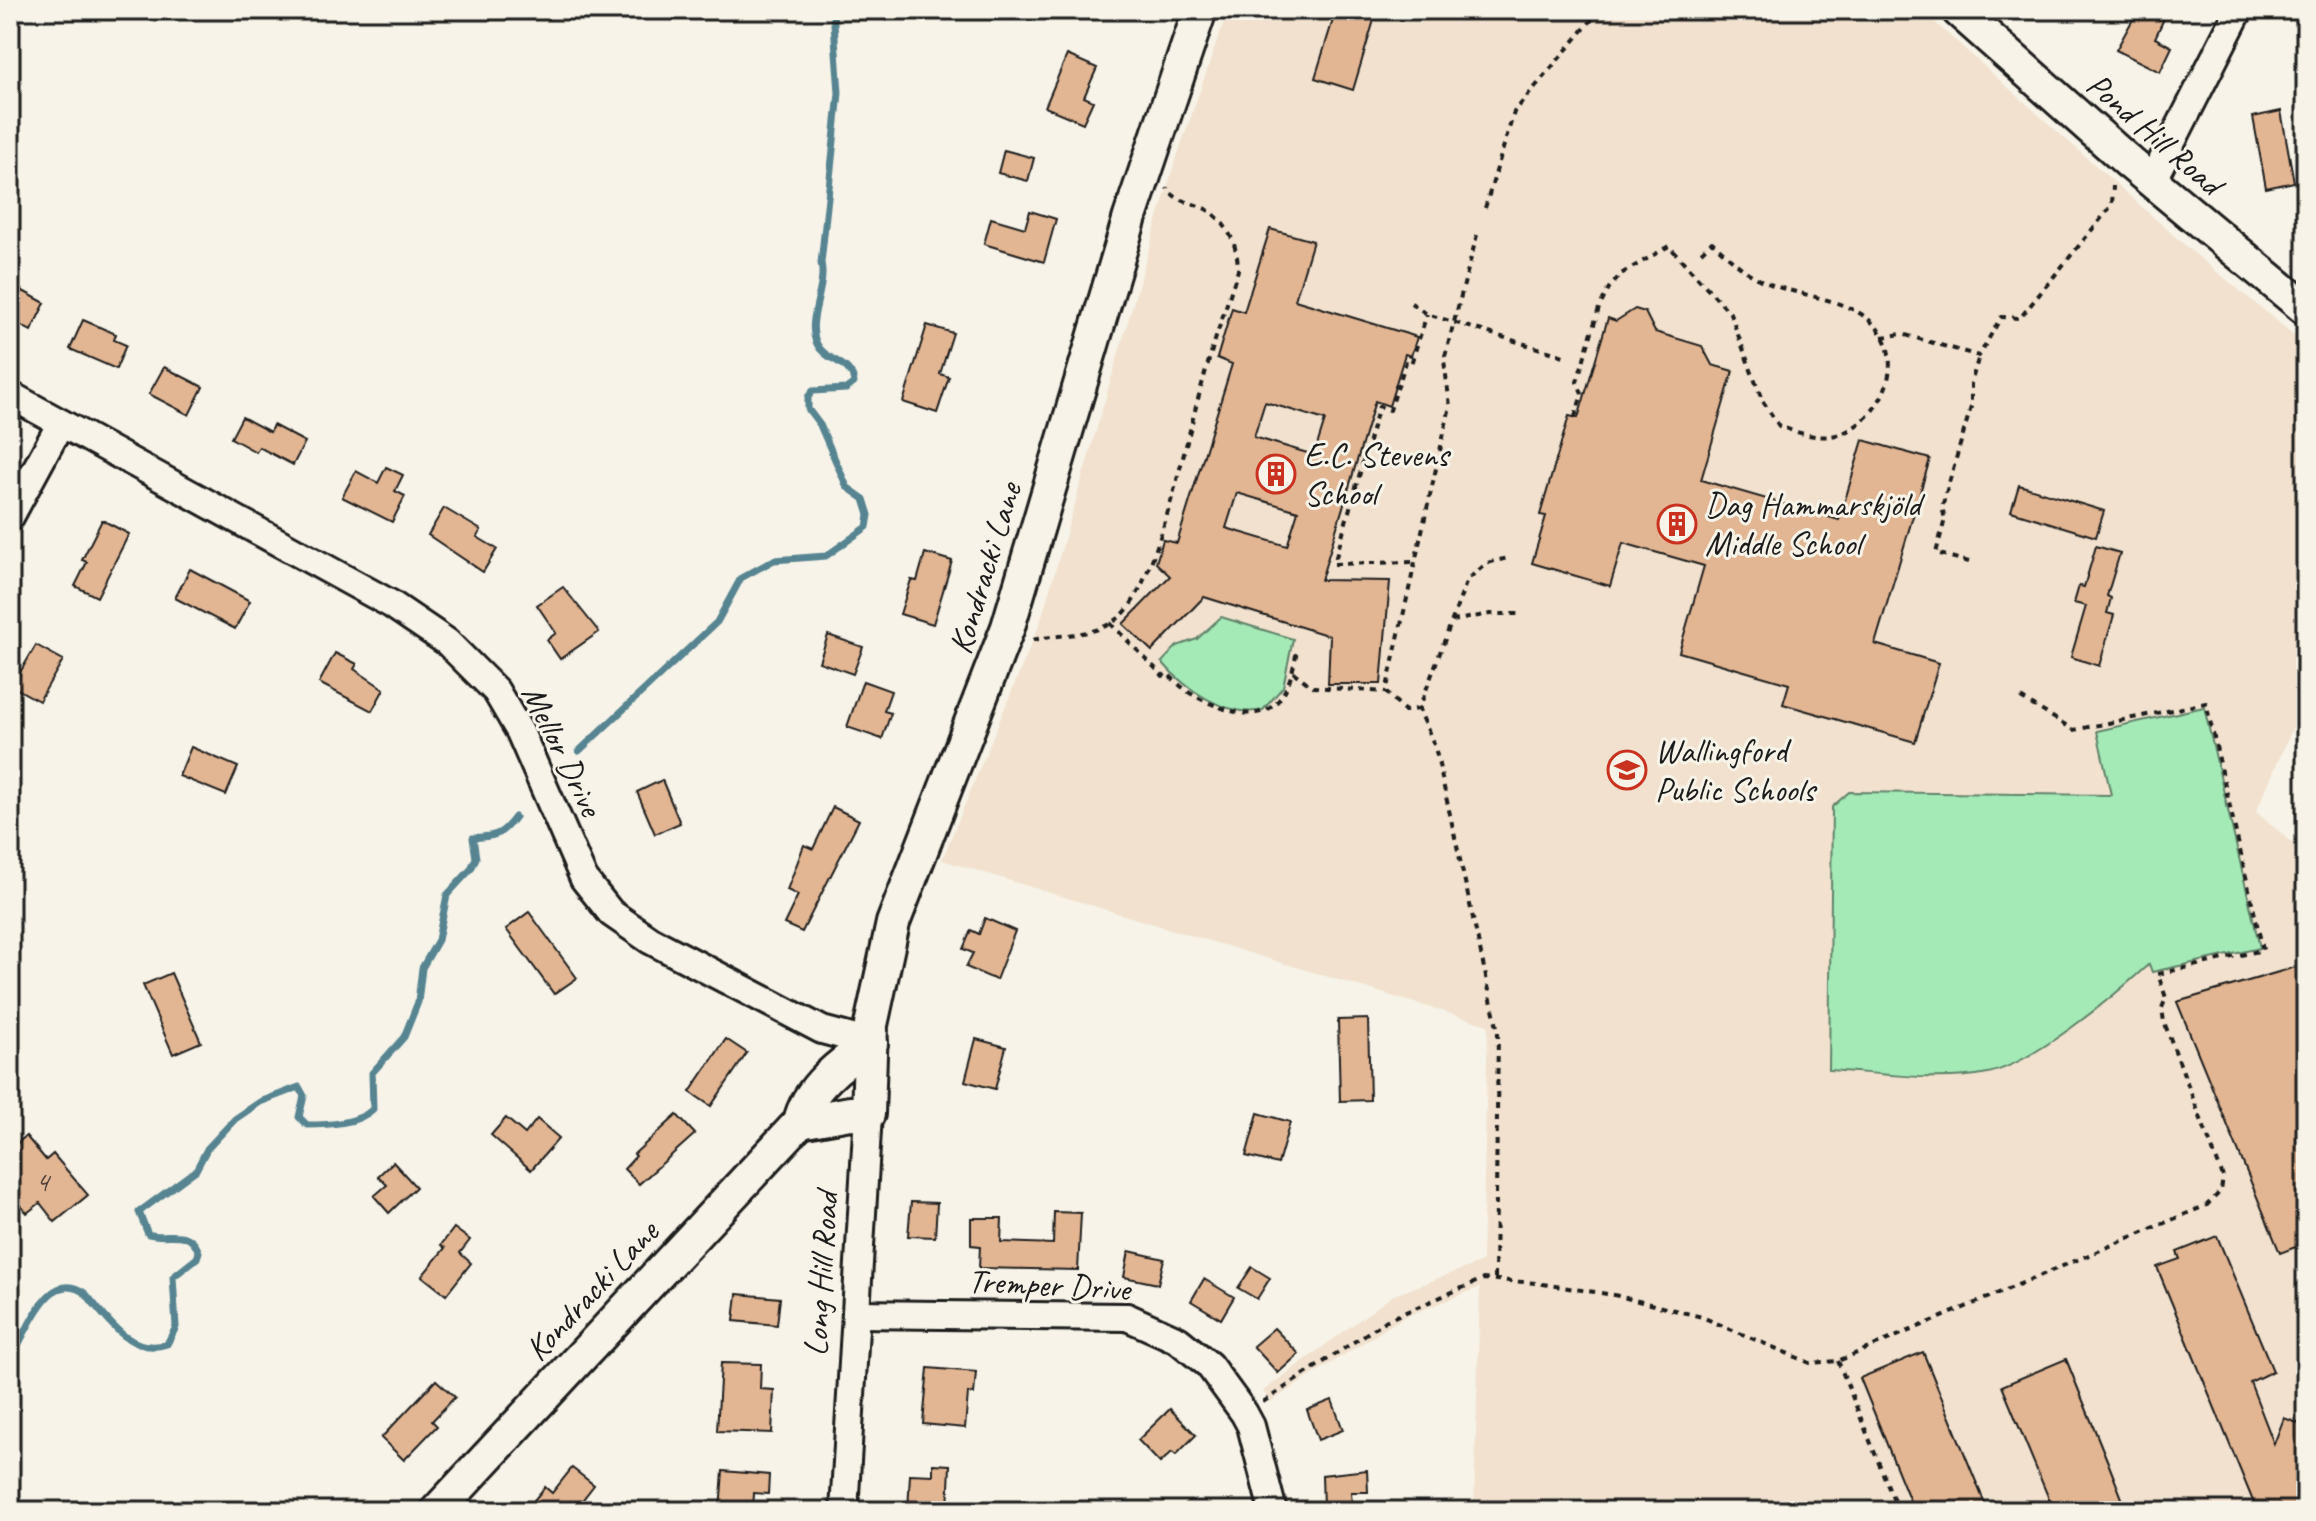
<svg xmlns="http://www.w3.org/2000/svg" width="2316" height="1521" viewBox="0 0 2316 1521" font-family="Caveat,sans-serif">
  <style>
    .built { fill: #f1e1ce }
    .green { fill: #a4eab7; stroke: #60836a; stroke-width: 2 }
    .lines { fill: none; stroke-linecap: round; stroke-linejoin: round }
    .stream { stroke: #578491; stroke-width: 7 }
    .building { fill: #e3b693; stroke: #1c1c1c; stroke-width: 2; fill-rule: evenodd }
    .minor-casing { stroke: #1c1c1c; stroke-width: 32 }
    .major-casing { stroke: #1c1c1c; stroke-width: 38 }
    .path { stroke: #1c1c1c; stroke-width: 4; stroke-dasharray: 6 6; stroke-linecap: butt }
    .minor { stroke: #f7f3e8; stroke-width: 26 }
    .major { stroke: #f7f3e8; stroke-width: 32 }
    .labels { text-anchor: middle; stroke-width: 6; stroke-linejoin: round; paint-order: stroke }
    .number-label { font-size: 30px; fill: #4e423a }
    .street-label { font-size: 34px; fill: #1c1c1c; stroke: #f7f3e8 }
    .poi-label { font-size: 34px; fill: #1c1c1c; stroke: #f7f3e8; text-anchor: start }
  </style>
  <rect width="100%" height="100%" fill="#f7f3e8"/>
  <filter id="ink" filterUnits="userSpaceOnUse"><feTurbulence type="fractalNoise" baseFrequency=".0125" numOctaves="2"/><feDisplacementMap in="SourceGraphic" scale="16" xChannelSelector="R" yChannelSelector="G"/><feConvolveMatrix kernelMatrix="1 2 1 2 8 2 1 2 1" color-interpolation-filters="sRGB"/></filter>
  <g filter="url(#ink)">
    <path class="built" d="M1228,10H1921L2189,249L2306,345V697L2256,812L2306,854V1511H1474L1480,1287L1402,1318L1270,1402L1263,1391L1392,1296L1482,1262L1488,1025L942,860L1040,623L1171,174Z"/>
    <g class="green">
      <path d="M1221,617L1293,639L1283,687L1263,710C1226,718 1185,689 1162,662L1177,646L1197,639Z"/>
      <path d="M2204,707L2260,948L2152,972L2149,964C2114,996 2034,1063 1988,1073C1937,1083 1880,1073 1829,1070L1832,807L1849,792L2111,795L2097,731Z"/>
    </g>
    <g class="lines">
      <g class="stream">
        <path d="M579,751L717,622L741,578L774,560L826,556L867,527L869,515L864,499L847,487L820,425L808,409V397L813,391L846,389L854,383C853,362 825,361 817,344C805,320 827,289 821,263L839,93L833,10"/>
        <path d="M14,1352C30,1327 49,1266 86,1294C108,1320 130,1356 167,1344L176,1327L173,1277L197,1258L199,1252C188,1226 169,1240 148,1234L139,1212L196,1170L207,1149L235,1119L260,1102L299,1087L304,1096L299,1117L307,1125C328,1125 358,1124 373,1109L372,1073L404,1037L418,1002L422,968L438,940L447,895L471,869L476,858L473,838C495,835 499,838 515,817"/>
      </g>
    </g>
    <g class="building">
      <path d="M1336,10H1377L1353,90L1315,78Z"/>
      <path d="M2138,10H2168L2155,38L2172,47L2160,72L2116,50Z"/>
      <path d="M1067,55L1097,68L1084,97L1093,101L1083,123L1045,107Z"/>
      <path d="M2281,111L2294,182L2266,188L2253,117Z"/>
      <path d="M1004,150L1034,158L1028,181L998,173Z"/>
      <path d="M1030,211L1056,219L1044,262L984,244L991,218L1025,228Z"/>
      <path d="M1270,229L1313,241L1295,300L1417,337L1411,356L1405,354L1389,406L1375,401L1321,580L1390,581L1381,684H1328L1330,636L1204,597L1152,651L1123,624L1170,576L1156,563L1163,540L1177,543L1232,364L1217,358L1232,308L1244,312ZM1265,402L1325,420L1314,455L1254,437ZM1237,493L1298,511L1287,546L1226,528Z"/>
      <path d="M10,284L45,303L31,331L10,320Z"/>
      <path d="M1635,309L1645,312L1655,332L1702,346L1712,365L1733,371L1701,480L1839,520L1863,440L1930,459L1875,644L1939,663L1915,742L1783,704L1789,684L1679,652L1704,566L1623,543L1610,586L1532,563L1546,516L1540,515L1569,416L1578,418L1608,318L1616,321Z"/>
      <path d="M83,320L116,334L114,340L126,345L116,369L70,349Z"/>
      <path d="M927,325L953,333L940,374L949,377L937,413L903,402Z"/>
      <path d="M164,367L203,387L189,415L149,394Z"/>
      <path d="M242,417L270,432L273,425L305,442L293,465L259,447L256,452L231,438Z"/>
      <path d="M386,467L403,475L395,491L405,496L392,522L342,497L356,471L378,483Z"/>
      <path d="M2019,485L2104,511L2096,537L2011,511Z"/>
      <path d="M444,508L481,530L477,537L497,549L483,572L428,535Z"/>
      <path d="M102,520L129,534L97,597L75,586L87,562L82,560Z"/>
      <path d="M2096,546L2120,553L2107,596L2111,598L2107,613L2114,615L2099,666L2071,657L2086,606L2074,603L2079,586L2084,587Z"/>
      <path d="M925,553L952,561L933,624L900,614L911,580L917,581Z"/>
      <path d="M190,569L250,601L235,629L175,598Z"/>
      <path d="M563,587L599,632L560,659L547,640L556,633L537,605Z"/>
      <path d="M828,635L863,647L853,674L819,662Z"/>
      <path d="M36,645L63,660L39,701L12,686Z"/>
      <path d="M335,653L357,664L354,669L384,689L372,711L319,683Z"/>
      <path d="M863,681L891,691L884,711L891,713L882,739L847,727Z"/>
      <path d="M191,747L238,767L226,795L179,776Z"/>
      <path d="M662,780L680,823L655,834L637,792Z"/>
      <path d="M833,807L859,820L802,932L784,924L798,895L787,890L804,845L813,849Z"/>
      <path d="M529,912L577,978L554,994L506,929Z"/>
      <path d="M985,918L1015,931L996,980L966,967L973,953L963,949L971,930L979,934Z"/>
      <path d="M2306,964V1243L2280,1253L2177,1002Z"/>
      <path d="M171,973L201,1042L173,1054L143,985Z"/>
      <path d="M1368,1019L1370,1100L1340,1101L1338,1020Z"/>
      <path d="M726,1039L747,1053L711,1106L690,1092Z"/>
      <path d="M976,1039L1006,1047L995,1089L965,1081Z"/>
      <path d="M1258,1113L1290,1122L1278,1164L1246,1156Z"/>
      <path d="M677,1115L695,1134L639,1184L624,1169L636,1156L634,1154Z"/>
      <path d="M506,1118L525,1134L537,1119L559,1138L531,1170L491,1135Z"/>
      <path d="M26,1136L46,1160L53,1154L88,1195L55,1222L40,1203L27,1213L10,1193V1182L17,1176L10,1167V1149Z"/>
      <path d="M393,1162L416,1187L389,1213L374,1196L387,1185L378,1176Z"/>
      <path d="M911,1202L937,1203L935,1237L908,1236Z"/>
      <path d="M1054,1212L1081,1213L1078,1270L979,1268L980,1246L971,1245V1218H1002L1001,1242L1053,1244Z"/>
      <path d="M454,1228L470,1240L460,1253L471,1263L446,1295L422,1276L445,1248L441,1245Z"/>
      <path d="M2217,1236L2273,1371L2250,1382L2274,1444L2284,1418L2306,1426L2302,1449L2306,1458V1511H2257L2157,1267L2180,1259L2177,1252Z"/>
      <path d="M1129,1251L1164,1259L1158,1284L1124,1277Z"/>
      <path d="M1252,1267L1270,1278L1257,1299L1238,1288Z"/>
      <path d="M1204,1279L1234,1297L1221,1319L1191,1301Z"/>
      <path d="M737,1294L780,1298L777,1325L734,1321Z"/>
      <path d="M1274,1328L1299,1354L1278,1373L1253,1346Z"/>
      <path d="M1923,1352L1988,1511H1914L1860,1378Z"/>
      <path d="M2066,1359L2107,1460L2127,1511H2054L2002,1386Z"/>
      <path d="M721,1363L761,1364L760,1389L774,1390L772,1433L717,1431Z"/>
      <path d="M928,1368L976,1372L974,1394L968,1393L965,1428L923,1424Z"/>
      <path d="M436,1380L455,1397L432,1421L437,1426L404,1460L381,1438Z"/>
      <path d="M1332,1400L1343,1430L1318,1440L1307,1410Z"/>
      <path d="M1170,1409L1196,1435L1176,1455L1172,1452L1160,1463L1138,1440Z"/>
      <path d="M933,1464L950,1465L948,1511H908L910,1474L933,1475Z"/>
      <path d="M572,1468L594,1485L574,1511H525L545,1487L552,1493Z"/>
      <path d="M1367,1470L1368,1492H1351L1352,1506L1323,1508L1322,1475Z"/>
      <path d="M723,1471L769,1475L768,1494L754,1493L753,1511H720Z"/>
    </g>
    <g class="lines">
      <g class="minor-casing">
        <g id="minor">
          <path d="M2152,181L2239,10"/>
          <path d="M10,395L391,604L447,642L496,691L520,732L584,879L611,913L650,940L822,1030L871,1043"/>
          <path d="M10,517L61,423"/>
          <path d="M856,1314L1127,1317L1178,1340L1209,1365L1244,1413L1251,1426L1273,1511"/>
          <path d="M844,1511L868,1114"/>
        </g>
      </g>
      <g class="major-casing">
        <g id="major">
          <path d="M1958,10L2130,163L2306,309"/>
          <path d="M800,1122L850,1113L868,1114L871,1025L893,923L1008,627L1130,217L1200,10"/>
          <path d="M437,1511L800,1122C807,1088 844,1061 871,1043"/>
        </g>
      </g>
      <g class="path">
        <path d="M1485,208L1514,112L1600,10"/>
        <path d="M1411,303L1427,314L1564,356"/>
        <path d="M1882,337L1902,334L1979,356L2001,317L2020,318L2104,215L2112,205L2113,186"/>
        <path d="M1575,417L1582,394L1577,382L1599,308L1609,288L1621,274L1669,246L1730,313L1762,400L1779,426C1801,434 1826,443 1849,430C1888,409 1908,352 1868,319C1840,297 1797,296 1765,282C1744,273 1729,257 1712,242L1700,253"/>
        <path d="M1412,562L1334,564L1379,406L1390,410L1406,362L1411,364L1427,314"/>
        <path d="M1969,562L1936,553L1945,519L1942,507L1971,407V383L1979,356"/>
        <path d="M1452,621L1490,614H1519"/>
        <path d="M1110,623L1163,676L1167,673C1188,694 1197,699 1225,709C1276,726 1289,693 1297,650"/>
        <path d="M1033,640C1063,633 1094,638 1120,617C1156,588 1188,431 1203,381C1213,344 1226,307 1238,270C1238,246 1228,222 1206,209C1191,202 1176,202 1167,188"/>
        <path d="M1293,672L1313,687L1386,692"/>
        <path d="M1419,709L1405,711L1386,692L1450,406L1444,360L1477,235"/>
        <path d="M1495,1278L1498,1031L1435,747L1419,709L1467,580L1487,563L1508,558"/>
        <path d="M1838,1361L1898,1511"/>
        <path d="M1263,1402L1387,1320L1483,1279L1536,1283L1614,1295L1702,1317L1810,1363L1838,1361L2207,1205L2221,1191L2223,1177L2164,1022L2162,1008L2166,998L2158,974L2263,950L2206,703L2074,730L2019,697"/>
      </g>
      <use href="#minor" class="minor"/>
      <use href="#major" class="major"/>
    </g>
  </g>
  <defs>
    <g id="building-ring" transform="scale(2)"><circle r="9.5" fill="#f7f3e8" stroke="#c8321e" stroke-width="1.5"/><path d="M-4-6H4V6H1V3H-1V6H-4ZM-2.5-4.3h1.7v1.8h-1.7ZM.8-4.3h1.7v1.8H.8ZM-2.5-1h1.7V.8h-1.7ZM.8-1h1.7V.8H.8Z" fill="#c8321e"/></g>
    <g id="school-ring" transform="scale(2)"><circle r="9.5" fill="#f7f3e8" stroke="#c8321e" stroke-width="1.5"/><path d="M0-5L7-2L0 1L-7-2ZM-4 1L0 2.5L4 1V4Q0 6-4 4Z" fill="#c8321e"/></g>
  </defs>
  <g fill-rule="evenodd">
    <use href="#building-ring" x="1276" y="474"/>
    <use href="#building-ring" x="1677" y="524"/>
    <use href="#school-ring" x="1627" y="770"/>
  </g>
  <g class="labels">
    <g class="number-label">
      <text x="42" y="1191">4</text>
    </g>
    <g class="street-label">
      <text transform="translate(2155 133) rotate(41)" y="12">Pond Hill Road</text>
      <text transform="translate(984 568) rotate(-73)" y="12">Kondracki Lane</text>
      <text transform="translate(563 750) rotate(64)" y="12">Mellor Drive</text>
      <text transform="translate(820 1274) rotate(-86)" y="12">Long Hill Road</text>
      <text transform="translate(1049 1284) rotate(3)" y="12">Tremper Drive</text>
      <text transform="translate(591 1290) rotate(-47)" y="12">Kondracki Lane</text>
    </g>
    <g class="poi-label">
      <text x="1304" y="466">E.C. Stevens<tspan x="1304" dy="39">School</tspan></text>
      <text x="1705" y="516">Dag Hammarskjöld<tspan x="1705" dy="39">Middle School</tspan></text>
      <text x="1655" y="762">Wallingford<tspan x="1655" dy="39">Public Schools</tspan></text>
    </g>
  </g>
  <rect width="2316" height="1521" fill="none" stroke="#f7f3e8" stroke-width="40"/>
  <rect x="20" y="20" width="2276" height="1481" fill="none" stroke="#1c1c1c" stroke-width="3" filter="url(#ink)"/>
</svg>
